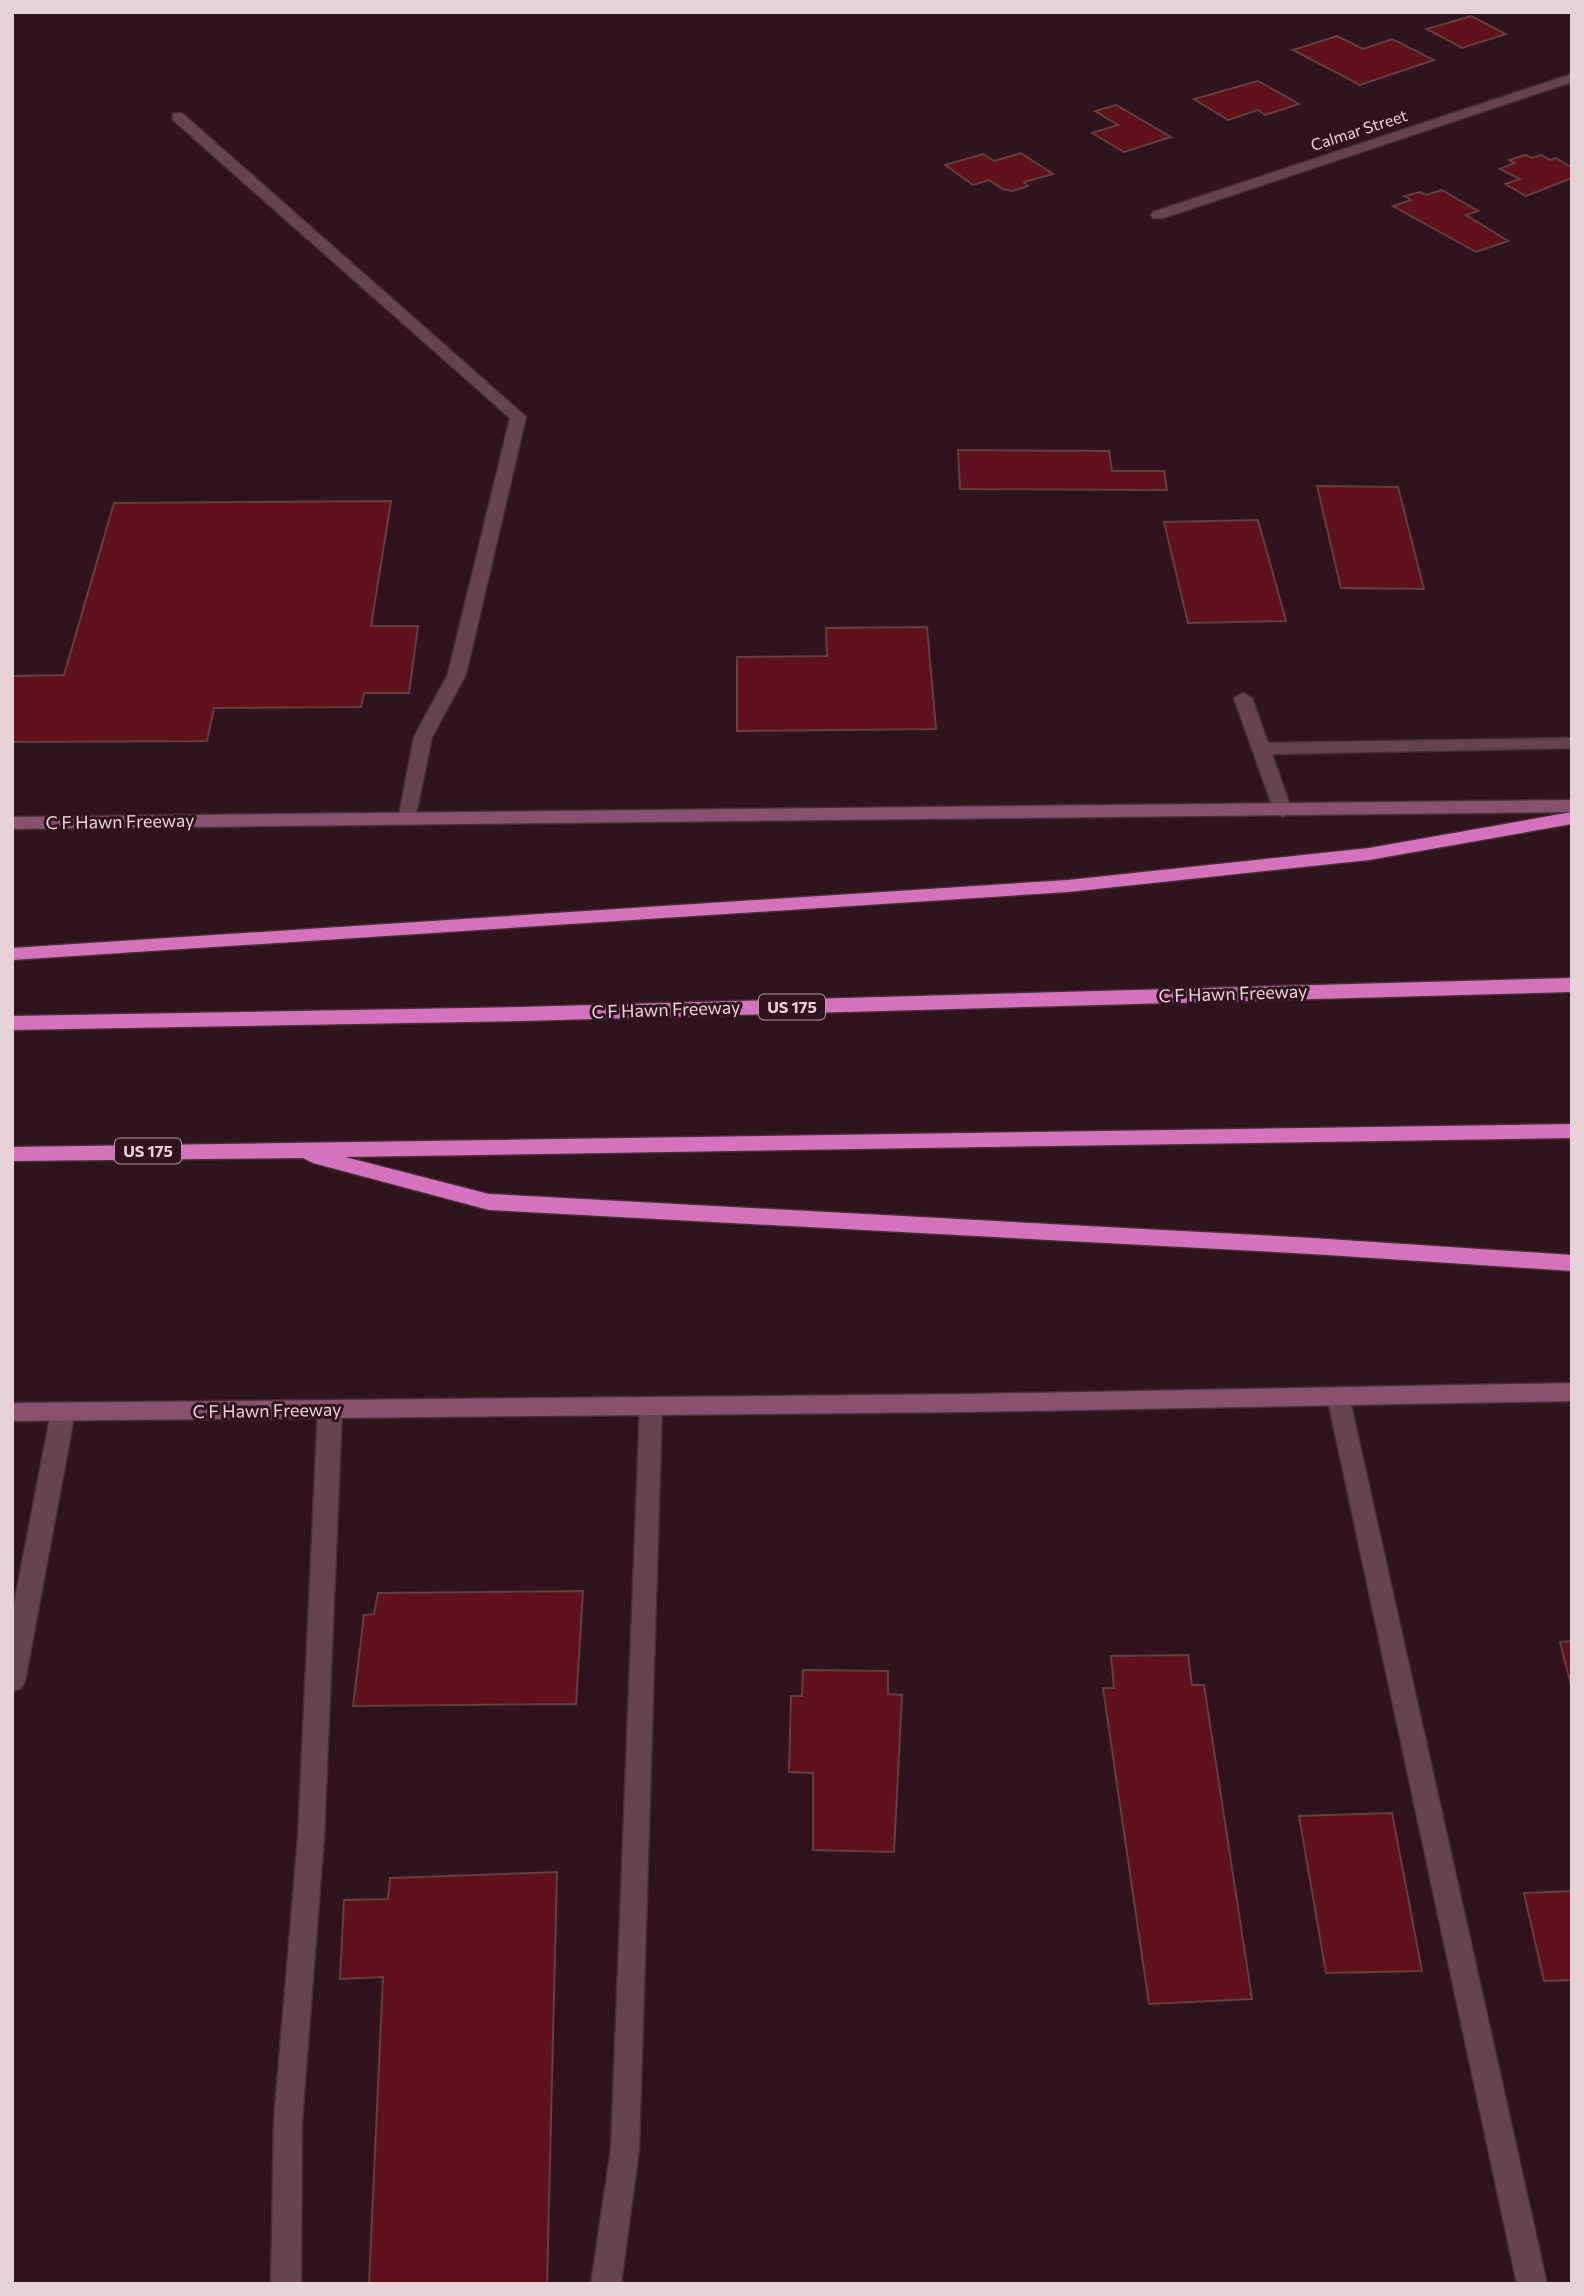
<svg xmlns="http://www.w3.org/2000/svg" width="1584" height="2296" viewBox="0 0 1584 2296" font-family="Commissioner,sans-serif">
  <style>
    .building { fill: #60101a; stroke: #61403f; stroke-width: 2 }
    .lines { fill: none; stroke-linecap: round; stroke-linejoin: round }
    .lane-casing { stroke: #442f36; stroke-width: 3 }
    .street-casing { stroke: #442f36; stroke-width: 3 }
    .secondary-casing { stroke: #442f36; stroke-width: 3 }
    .highway-casing { stroke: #442f36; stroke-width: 3 }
    .lane { fill: #65444f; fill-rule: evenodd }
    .street { fill: #65444f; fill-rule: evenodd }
    .secondary { fill: #875270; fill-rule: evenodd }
    .highway { fill: #d572be; fill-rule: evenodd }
    .labels { text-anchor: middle; stroke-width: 6; stroke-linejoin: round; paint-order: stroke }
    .far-street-label { font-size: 16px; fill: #e7d2d8; stroke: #2f141e }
    .shield { fill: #2f141e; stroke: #b099a0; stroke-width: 2 }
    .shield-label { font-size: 16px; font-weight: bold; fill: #e7d2d8 }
    .street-label { font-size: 18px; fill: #e7d2d8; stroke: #2f141e }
  </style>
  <rect width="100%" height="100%" fill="#2f141e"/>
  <g class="building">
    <path d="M1471,16L1506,34L1462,48L1427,29Z"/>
    <path d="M1337,36L1363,49L1392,39L1434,60L1360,85L1293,50Z"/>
    <path d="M1258,81L1299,104L1265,115L1258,110L1228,120L1194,99Z"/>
    <path d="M1116,105L1171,137L1124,152L1092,133L1118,125L1095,111Z"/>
    <path d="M1021,153L1053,174L1024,182L1028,186L1012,191L1003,189L989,180L973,185L945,165L983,154L994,161Z"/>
    <path d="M1525,155L1532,158L1541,155L1550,160L1556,158L1572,168V178L1526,196L1505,184L1520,179L1500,169L1515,163L1509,160Z"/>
    <path d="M1442,190L1478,211L1466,215L1508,241L1476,252L1393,206L1411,200L1404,196L1420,192L1426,195Z"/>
    <path d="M958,450L1109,451L1112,471H1164L1167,490L960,489Z"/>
    <path d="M1317,486L1398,487L1424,589L1341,588Z"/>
    <path d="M391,501L371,626H418L409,693H364L361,707L214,708L207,741L12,742L13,676L64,675L114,503Z"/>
    <path d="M1258,520L1286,621L1188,623L1164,522Z"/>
    <path d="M927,627L936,729L737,731V657L827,656L826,628Z"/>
    <path d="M583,1591L576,1704L353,1706L364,1615L374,1614L378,1593Z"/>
    <path d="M1572,1641V1689L1560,1642Z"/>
    <path d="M1188,1655L1192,1685H1204L1252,1999L1149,2004L1103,1688H1114L1111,1656Z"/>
    <path d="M803,1670L888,1671V1694L902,1695L894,1852L813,1850V1773L789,1772L791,1696H802Z"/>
    <path d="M1392,1813L1422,1971L1326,1973L1299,1816Z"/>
    <path d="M557,1872L547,2284H369L383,1977L340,1979L344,1900L388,1899L390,1878Z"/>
    <path d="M1572,1891V1980L1544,1981L1524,1893Z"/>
  </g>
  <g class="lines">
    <g class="lane-casing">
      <g id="lane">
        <path d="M178,113L183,114L526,417L466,674L432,737L414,824H400L398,820L414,737L448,674L510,418L173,120V114Z"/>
        <path d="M1243,693L1252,698L1268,743L1572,738V748L1272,754L1292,811L1283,817L1274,811L1234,698Z"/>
        <path d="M1338,1387L1346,1390L1349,1396L1547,2284H1517L1327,1396L1330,1390Z"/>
        <path d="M651,1398L659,1401L662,1407L639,2149L621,2284H591L611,2149L640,1407L643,1401Z"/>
        <path d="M330,1401L338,1404L342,1410L324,1837L302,2120L301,2284H271L274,2120L298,1837L318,1410L322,1404Z"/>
        <path d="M63,1403L71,1406L75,1412L25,1681L21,1688L12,1692V1615L51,1412L55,1406Z"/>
      </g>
    </g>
    <g class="street-casing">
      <path id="street" d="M1572,74V82L1163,218H1153L1151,215L1153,212Z"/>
    </g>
    <g class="secondary-casing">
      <g id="secondary">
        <path d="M1572,800V812L12,829V817Z"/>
        <path d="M1572,1383V1401L969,1412L12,1421V1403L969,1394Z"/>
      </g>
    </g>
    <g class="highway-casing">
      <g id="highway">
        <path d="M1572,812V824L1369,860L1068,892L12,960V948L1068,880L1369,848Z"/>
        <path d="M1572,978V992L521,1021L12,1030V1016L521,1007Z"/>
        <path d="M1572,1124V1138L345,1157L489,1194L1312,1238L1572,1255V1271L1312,1254L489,1210L313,1163L303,1158L12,1161V1147Z"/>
      </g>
    </g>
    <use href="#lane" class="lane"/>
    <use href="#street" class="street"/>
    <use href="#secondary" class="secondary"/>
    <use href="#highway" class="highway"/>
  </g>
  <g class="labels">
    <g class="far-street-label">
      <text transform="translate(1359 130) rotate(-18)" y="6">Calmar Street</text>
    </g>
    <g class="shield">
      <rect x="759" y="994.5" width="66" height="25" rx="5"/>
      <rect x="115" y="1138.5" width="66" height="25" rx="5"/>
    </g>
    <g class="shield-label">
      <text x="792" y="1013">US 175</text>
      <text x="148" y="1157">US 175</text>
    </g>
    <g class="street-label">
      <text transform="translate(120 822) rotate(-1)" y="6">C F Hawn Freeway</text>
      <text transform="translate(1233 994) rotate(-2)" y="6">C F Hawn Freeway</text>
      <text transform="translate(666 1010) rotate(-2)" y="6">C F Hawn Freeway</text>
      <text transform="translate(267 1411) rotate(-1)" y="6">C F Hawn Freeway</text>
    </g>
  </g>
  <rect width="1584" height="2296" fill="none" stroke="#e7d2d8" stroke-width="28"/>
</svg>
